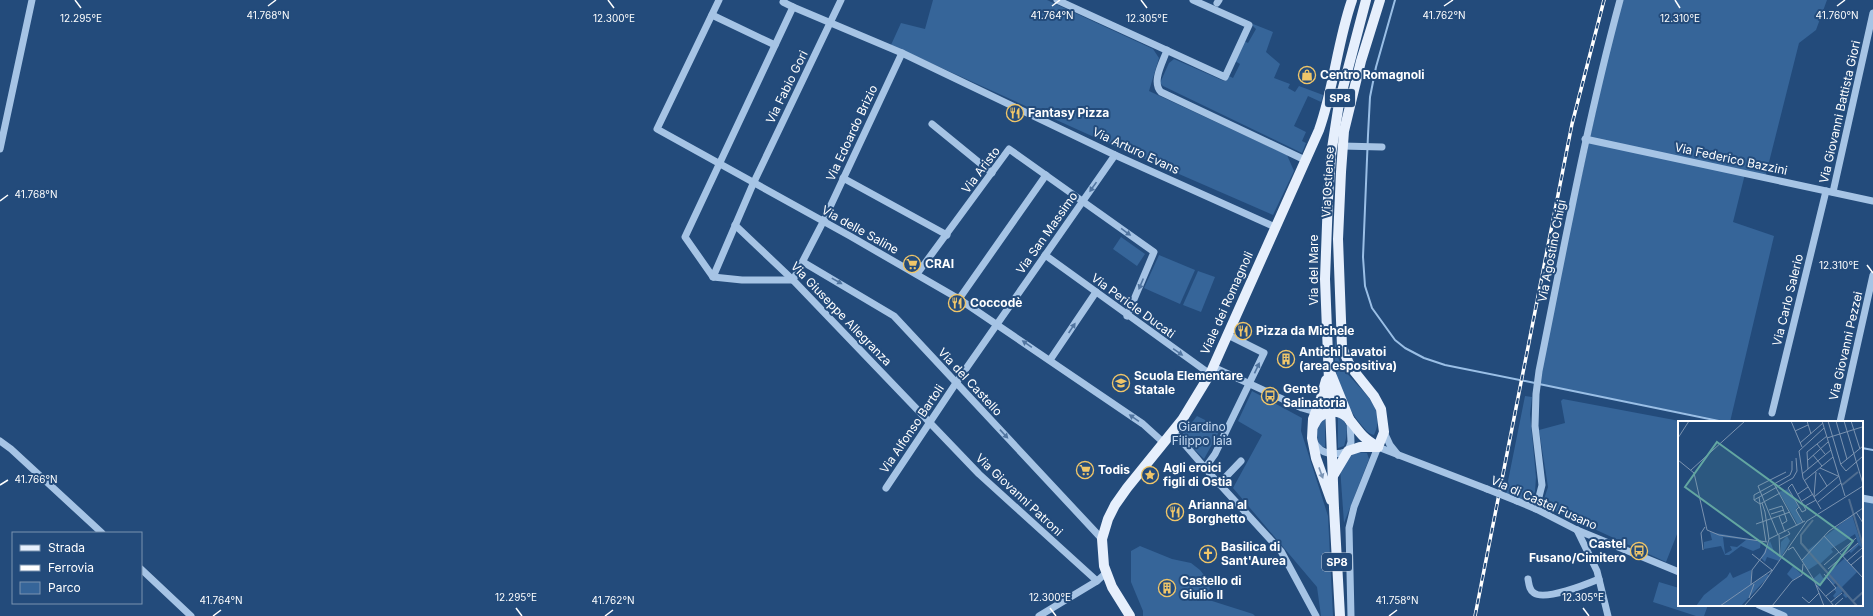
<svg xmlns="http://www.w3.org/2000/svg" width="1873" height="616" viewBox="0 0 1873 616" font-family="Inter,sans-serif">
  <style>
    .green { fill: #366599 }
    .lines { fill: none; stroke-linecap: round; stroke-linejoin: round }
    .stream { stroke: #9abfe6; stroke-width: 2 }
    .minor { stroke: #a6c4e5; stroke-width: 7 }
    .major { stroke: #e6effc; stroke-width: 10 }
    .rail-casing { stroke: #fff; stroke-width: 3.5 }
    .rail { stroke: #234b7b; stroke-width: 2; stroke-dasharray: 6; stroke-linecap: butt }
    .minor-bridge { stroke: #a6c4e5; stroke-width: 7 }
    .oneway { fill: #5175a0 }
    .oneway2 { fill: #7b95b5 }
    .ticks { fill: none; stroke: #fff; stroke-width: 1.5 }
    .labels { text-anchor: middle; stroke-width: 4; stroke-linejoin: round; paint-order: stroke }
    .shield { fill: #234b7b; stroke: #bdc9d7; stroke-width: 1 }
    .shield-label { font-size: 11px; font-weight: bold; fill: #fff }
    .poi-label { font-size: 12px; font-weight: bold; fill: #fff; stroke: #234b7b; text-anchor: start }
    .street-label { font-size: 12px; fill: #fff; stroke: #234b7b }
    .park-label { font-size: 12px; fill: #c9ddf4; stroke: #234b7b }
    .inset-river { fill: none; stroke: #4f6d90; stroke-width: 2 }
    .inset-road { fill: none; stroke: #7b93b0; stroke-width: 1 }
    .view { fill: #63a6a1; fill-opacity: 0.15; stroke: #63a6a1; stroke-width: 2 }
    .inset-edge { fill: none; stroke: #fff; stroke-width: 2 }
    .ticks-label { font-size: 10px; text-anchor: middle; fill: #fff; stroke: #234b7b; stroke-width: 4; stroke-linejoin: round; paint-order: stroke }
  </style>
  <rect width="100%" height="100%" fill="#234b7b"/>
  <g class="green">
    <path d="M933,0H1047L1153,49L1159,58L1149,91L1287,155L1294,171L1273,215L1094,137L891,45L901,23L925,29Z"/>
    <path d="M1620,0H1827L1816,30L1799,43L1765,178L1745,174L1733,222L1774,236L1730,422L1534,383L1539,371Z"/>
    <path d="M1253,24L1273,32L1266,52L1280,64L1274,78L1290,84L1288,88L1295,92L1299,86L1323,95L1321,102L1308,96L1294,126L1306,132L1302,141L1306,143L1302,153L1163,86L1160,83L1169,63L1174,59L1224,81L1229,76L1233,78L1240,64L1235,61L1244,41L1248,43L1256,29L1253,26Z"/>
    <path d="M1121,237L1145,254L1137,266L1113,249Z"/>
    <path d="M1159,255L1195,270L1180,304L1144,288Z"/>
    <path d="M1198,271L1215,277L1201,312L1183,305Z"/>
    <path d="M1335,338C1336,347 1337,355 1340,363C1352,386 1390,404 1374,435C1367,434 1363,426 1358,421C1337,391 1334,374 1335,338Z"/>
    <path d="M1252,391L1302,418L1301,431L1328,516L1333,616H1321L1317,587L1233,488L1262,435L1238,421Z"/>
    <path d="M1525,396L1532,397L1530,414L1536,477L1535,492L1529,499L1524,502L1505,496Z"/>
    <path d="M1563,399L1685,422H1679V529L1666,562L1542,505L1548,487L1539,430L1565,423L1561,401Z"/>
    <path d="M1197,416L1221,428L1204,459L1181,436Z"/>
    <path d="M1325,416V447L1320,446C1314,433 1318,426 1325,416Z"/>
    <path d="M1338,416C1350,420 1347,437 1344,446L1338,448Z"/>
    <path d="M1358,452L1367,453L1369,459L1344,523L1340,467L1350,456Z"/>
    <path d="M1862,498L1873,500V616H1784L1772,611L1773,605H1862Z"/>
    <path d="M1140,546L1172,559L1191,563L1200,570L1210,583L1209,600L1253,614L1255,616H1143V611L1131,582V551Z"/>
    <path d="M1659,582L1679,588V605H1708L1704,616H1696L1653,602Z"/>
  </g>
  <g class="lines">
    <g class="stream">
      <path d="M1395,0L1376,67L1370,97L1368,135L1363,257L1365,286L1372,308L1395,340L1405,348L1424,358L1445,365L1535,383"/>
      <path d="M1539,384L1724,422"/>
      <path d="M1862,448L1873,450"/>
    </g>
    <g class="minor">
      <path d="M719,0L657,129L850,236L959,299L1143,424L1164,443"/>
      <path d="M784,0L783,2L793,7L902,53L1115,155L1275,227"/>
      <path d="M1057,0L1225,77L1249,25L1193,0"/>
      <path d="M1217,3L1219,0"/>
      <path d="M793,7L685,237L713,277L742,280H793L823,222L902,53"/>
      <path d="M712,15L775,45"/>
      <path d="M1167,50C1163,62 1151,82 1161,92L1305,160"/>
      <path d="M932,124L992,173"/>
      <path d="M1585,139L1873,201"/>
      <path d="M1342,146L1382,147"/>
      <path d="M0,149L32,0"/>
      <path d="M843,178L947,235"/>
      <path d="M1833,192L1873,13"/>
      <path d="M735,225L793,280L979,474L1097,581"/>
      <path d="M1045,255L1210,374"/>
      <path d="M803,262L894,316L1102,539"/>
      <path d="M917,274L1009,149L1154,252L1127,316"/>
      <path d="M713,277L753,184L841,0"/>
      <path d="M959,299L1046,175"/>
      <path d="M1050,360L1096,292"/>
      <path d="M1213,367L1302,408L1319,413"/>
      <path d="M1772,413L1826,191"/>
      <path d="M1840,422L1873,275"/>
      <path d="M1173,431L1212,476L1281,551L1316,616"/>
      <path d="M1384,432L1390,445L1398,455"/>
      <path d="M0,441L11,449L102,533"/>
      <path d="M1314,442C1321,455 1335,456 1348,451L1351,442L1350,421"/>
      <path d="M1205,468L1215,454L1264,353L1228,335"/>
      <path d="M1219,484L1241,461"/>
      <path d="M886,488L956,383L1115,155"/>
      <path d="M1862,498L1873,500"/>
      <path d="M1517,501L1536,509L1577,530L1679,572"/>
      <path d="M1536,509L1542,485L1535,426L1536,394L1539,371C1564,247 1587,122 1620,0"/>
      <path d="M1577,530L1597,571L1608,616"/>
      <path d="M141,569L191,616"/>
      <path d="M1528,579C1529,584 1529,590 1534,593C1545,601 1587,584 1599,579"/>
      <path d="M1759,605L1784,616"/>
      <path d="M1039,616L1097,581L1106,573"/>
      <path d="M1351,616L1349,528L1354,507L1378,447L1487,489"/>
    </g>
    <g class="major">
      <path d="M1331,374L1350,421"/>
      <path d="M1326,380L1321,398L1313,419L1312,438L1316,458L1331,500"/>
      <path d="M1314,425C1319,412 1336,407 1347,417C1353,423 1357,430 1363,436C1367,440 1373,444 1378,447"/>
      <path d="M1378,447L1384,432L1381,409L1374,396L1350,366L1342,347L1338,239L1341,172L1344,131L1361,61L1380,0"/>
      <path d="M1333,476L1348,451L1360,447H1378"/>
      <path d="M1130,616L1112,587L1104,566L1102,539L1108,519L1115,505L1127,488L1182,420L1210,374L1319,130C1334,88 1337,43 1352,0"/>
      <path d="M1340,616L1334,508L1325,279L1328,198L1331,155L1339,103L1366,0"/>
    </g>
    <g class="rail-casing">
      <path id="rail" d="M1475,616L1572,124L1604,0"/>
    </g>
    <use href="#rail" class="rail"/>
    <path class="minor-bridge" d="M1487,489L1517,501"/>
  </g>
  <defs><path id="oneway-solid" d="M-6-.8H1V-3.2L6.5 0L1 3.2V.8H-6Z"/></defs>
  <g class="oneway">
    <use href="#oneway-solid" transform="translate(1093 187) rotate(125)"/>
    <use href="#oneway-solid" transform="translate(1126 232) rotate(36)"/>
    <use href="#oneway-solid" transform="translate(837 281) rotate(29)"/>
    <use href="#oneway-solid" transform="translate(1141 284) rotate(113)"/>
    <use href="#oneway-solid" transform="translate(1072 328) rotate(-56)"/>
    <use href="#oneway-solid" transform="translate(1027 344) rotate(-145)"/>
    <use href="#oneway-solid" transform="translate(1178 352) rotate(35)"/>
    <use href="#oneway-solid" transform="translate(1257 368) rotate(-65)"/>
    <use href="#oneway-solid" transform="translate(1134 418) rotate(-145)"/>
    <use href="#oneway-solid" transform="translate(1004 434) rotate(47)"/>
  </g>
  <use class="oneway2" href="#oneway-solid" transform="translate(1321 473) rotate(70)"/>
  <path class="ticks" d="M75,0L81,8M608,0L614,8M1141,0L1147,8M1675,0L1680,8M268,6L276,0M1052,6L1060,0M1444,6L1453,0M1837,6L1845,0M0,201L8,195M1867,265L1873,273M0,485L8,480M516,608L522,616M1050,608L1056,616M1583,608L1589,616M213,616L221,610M605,616L613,610M1389,616L1397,610"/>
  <defs>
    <g id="shop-ring" transform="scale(0.9)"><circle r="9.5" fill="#234b7b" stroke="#f0c669" stroke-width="1.5"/><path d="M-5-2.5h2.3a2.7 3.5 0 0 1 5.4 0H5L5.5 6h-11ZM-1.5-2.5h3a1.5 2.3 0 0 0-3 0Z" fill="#f0c669"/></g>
    <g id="restaurant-ring" transform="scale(0.9)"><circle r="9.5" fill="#234b7b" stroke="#f0c669" stroke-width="1.5"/><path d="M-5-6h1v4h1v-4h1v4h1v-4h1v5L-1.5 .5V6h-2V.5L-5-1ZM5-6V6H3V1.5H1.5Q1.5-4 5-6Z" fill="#f0c669"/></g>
    <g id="supermarket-ring" transform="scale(0.9)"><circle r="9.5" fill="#234b7b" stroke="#f0c669" stroke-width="1.5"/><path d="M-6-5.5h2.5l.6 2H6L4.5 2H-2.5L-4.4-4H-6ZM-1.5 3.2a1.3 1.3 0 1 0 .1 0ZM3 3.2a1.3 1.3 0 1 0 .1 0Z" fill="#f0c669"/></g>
    <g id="building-ring" transform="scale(0.9)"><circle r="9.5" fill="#234b7b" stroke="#f0c669" stroke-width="1.5"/><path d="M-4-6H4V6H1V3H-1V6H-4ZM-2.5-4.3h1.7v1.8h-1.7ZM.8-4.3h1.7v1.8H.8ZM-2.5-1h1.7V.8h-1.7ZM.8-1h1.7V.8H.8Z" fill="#f0c669"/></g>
    <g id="school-ring" transform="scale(0.9)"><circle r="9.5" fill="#234b7b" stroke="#f0c669" stroke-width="1.5"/><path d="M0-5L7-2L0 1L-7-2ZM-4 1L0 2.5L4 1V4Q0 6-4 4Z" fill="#f0c669"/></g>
    <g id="bus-ring" transform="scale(0.9)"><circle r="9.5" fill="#234b7b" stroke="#f0c669" stroke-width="1.5"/><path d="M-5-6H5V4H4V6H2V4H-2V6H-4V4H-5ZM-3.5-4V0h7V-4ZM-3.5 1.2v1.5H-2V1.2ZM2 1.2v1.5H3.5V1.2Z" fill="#f0c669"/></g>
    <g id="sight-ring" transform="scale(0.9)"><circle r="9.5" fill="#234b7b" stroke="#f0c669" stroke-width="1.5"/><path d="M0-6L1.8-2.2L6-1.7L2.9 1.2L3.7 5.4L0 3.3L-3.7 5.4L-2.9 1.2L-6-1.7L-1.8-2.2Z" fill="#f0c669"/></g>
    <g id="church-ring" transform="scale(0.9)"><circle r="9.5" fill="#234b7b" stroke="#f0c669" stroke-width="1.5"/><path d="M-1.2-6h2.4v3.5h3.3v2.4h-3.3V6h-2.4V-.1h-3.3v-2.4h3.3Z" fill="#f0c669"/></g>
  </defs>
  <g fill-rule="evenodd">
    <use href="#shop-ring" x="1307" y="75"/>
    <use href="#restaurant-ring" x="1015" y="113"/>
    <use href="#supermarket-ring" x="912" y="264"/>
    <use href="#restaurant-ring" x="957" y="303"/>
    <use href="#restaurant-ring" x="1243" y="331"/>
    <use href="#building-ring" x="1286" y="359"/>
    <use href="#school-ring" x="1121" y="383"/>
    <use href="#bus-ring" x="1270" y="396"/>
    <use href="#supermarket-ring" x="1085" y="470"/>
    <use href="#sight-ring" x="1150" y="475"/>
    <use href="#restaurant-ring" x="1175" y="512"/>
    <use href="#bus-ring" x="1639" y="551"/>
    <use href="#church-ring" x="1208" y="554"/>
    <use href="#building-ring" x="1167" y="588"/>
  </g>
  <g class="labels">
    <g class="shield">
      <rect x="1325" y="89" width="30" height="18" rx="3"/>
      <rect x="1322" y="553" width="30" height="18" rx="3"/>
    </g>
    <g class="shield-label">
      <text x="1340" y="102">SP8</text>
      <text x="1337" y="566">SP8</text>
    </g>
    <g class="poi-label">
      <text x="1320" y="79">Centro Romagnoli</text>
      <text x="1028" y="117">Fantasy Pizza</text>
      <text x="925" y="268">CRAI</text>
      <text x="970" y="307">Coccodè</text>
      <text x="1256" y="335">Pizza da Michele</text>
      <text x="1299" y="356">Antichi Lavatoi<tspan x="1299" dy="14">(area espositiva)</tspan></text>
      <text x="1134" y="380">Scuola Elementare<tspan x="1134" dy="14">Statale</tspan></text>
      <text x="1283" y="393">Gente<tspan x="1283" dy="14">Salinatoria</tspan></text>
      <text x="1163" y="472">Agli eroici<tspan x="1163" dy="14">figli di Ostia</tspan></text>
      <text x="1098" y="474">Todis</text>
      <text x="1188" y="509">Arianna al<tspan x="1188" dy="14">Borghetto</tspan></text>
      <text x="1626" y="548" text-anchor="end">Castel<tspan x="1626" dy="14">Fusano/Cimitero</tspan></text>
      <text x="1221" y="551">Basilica di<tspan x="1221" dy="14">Sant'Aurea</tspan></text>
      <text x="1180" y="585">Castello di<tspan x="1180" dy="14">Giulio II</tspan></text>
    </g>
    <g class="street-label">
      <text transform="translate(787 87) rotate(-64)" y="4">Via Fabio Gori</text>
      <text transform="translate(1840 112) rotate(-77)" y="4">Via Giovanni Battista Giori</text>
      <text transform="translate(852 133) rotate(-65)" y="4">Via Edoardo Brizio</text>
      <text transform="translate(1136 151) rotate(25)" y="4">Via Arturo Evans</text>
      <text transform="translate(1731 159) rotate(12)" y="4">Via Federico Bazzini</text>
      <text transform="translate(981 170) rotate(-53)" y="4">Via Aristo</text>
      <text transform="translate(1328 182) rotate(-87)" y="4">Via Ostiense</text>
      <text transform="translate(860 230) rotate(29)" y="4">Via delle Saline</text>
      <text transform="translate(1047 233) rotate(-55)" y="4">Via San Massimo</text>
      <text transform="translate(1552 251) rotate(-79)" y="4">Via Agostino Chigi</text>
      <text transform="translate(1314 270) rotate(-90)" y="4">Via del Mare</text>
      <text transform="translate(1788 300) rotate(-76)" y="4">Via Carlo Salerio</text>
      <text transform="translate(1227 303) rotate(-66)" y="4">Viale dei Romagnoli</text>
      <text transform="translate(1133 306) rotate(36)" y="4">Via Pericle Ducati</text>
      <text transform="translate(841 314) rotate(46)" y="4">Via Giuseppe Allegranza</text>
      <text transform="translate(1846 346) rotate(-77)" y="4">Via Giovanni Pezzei</text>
      <text transform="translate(970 382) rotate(47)" y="4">Via del Castello</text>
      <text transform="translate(912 429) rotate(-56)" y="4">Via Alfonso Bartoli</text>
      <text transform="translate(1019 495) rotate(43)" y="4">Via Giovanni Patroni</text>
      <text transform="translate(1544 503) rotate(24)" y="4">Via di Castel Fusano</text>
    </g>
    <g class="park-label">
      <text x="1202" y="431">Giardino<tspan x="1202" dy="14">Filippo Iaia</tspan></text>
    </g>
  </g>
  <g transform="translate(1678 421)">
    <rect width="185" height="185" fill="#234b7b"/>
    <path d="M110,68L120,85L118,88L124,100L120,104L101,71ZM174,94L185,128L181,124L173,132L171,130L180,122L177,113L153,128L155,131L142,143L130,129ZM32,111L83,120L82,127L75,130L63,125L51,134H47L43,125L26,128V121L34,119ZM45,116L68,119L59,126L52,125L54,129L47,133ZM109,115L112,120L101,140L89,136L87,141L83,137L92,120L97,133L102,135L103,121ZM131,132L141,142L130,149L124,139ZM167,137L179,151L164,166L171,175L168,177L165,174L167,171L166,169L157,177L155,175L158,171L156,168L161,164L159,161L155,164L149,157L140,166L135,158L142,152L145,157L149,156L152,153L151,151ZM115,145L124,154L115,159L109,153ZM73,149V164L89,153L91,155L63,185H18L26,174L49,156L52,151L55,157Z" fill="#366599" fill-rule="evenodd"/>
    <path class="inset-river" d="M164,64L180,51M171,78L185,125M135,99L123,114V122L179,185M175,180L185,171"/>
    <path class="inset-road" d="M113,0L124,26M129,0L133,13M144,0L167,75M150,0L163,44L168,50L185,35M158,0L169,38M166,0L185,63M173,0L182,28M117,10L130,4M0,17L11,0M149,17L184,6M122,22L145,2M139,23L147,33M135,34L144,45M0,39L16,52L29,109L41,114L89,121M130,39L150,21M114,40V49L112,54L96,63L119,105M163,43L185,25M142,47L160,55M130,48L129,31L149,15M13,49L67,0M141,52L149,65M124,53L153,29M126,60L155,36M96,63L76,74V79L82,83L102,72M114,63L128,89L124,91L110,67ZM120,73L130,66M136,75L138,51M81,76L88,121M136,76L161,55M76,79L115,57L119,50L118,37M124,80L135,73M140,81L163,62M84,82L87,91L91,118M127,85L138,79M121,86L118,89L125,101M143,88L125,57L121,30L146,7M91,89L104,85L109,100L104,103M178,91L185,102M93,93L106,89M101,95L107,111M78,103L112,91M100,114L80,65L108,51M101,114L102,136M146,115L185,157M102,118L112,113L110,110M25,129L23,112L27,106M110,129L115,126L121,135L136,159L146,185M162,131L178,117M74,133L94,149M124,139L151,110L185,87M169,140L184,127M146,144L161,131M173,144L185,134M150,148L180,122M146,153L158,167L148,175M73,164L74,149L87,132L91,118L127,100M138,164L156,185M124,176L131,182L141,172M71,177L76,163M153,181L164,172M42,185L94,149M66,185L83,166L129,100L185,65M94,185L114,160L124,154L125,143M156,185L165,177"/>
    <path class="view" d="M39,21L175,120L142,164L7,66Z"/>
    <rect width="185" height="185" class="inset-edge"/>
  </g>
  <g class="ticks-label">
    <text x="1444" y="19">41.762°N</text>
    <text x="268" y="19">41.768°N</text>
    <text x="1052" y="19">41.764°N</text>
    <text x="1837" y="19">41.760°N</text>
    <text x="81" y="22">12.295°E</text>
    <text x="614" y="22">12.300°E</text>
    <text x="1147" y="22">12.305°E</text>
    <text x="1680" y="22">12.310°E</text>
    <text x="36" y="198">41.768°N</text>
    <text x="1839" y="269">12.310°E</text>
    <text x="36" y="483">41.766°N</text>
    <text x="516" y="601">12.295°E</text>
    <text x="1050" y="601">12.300°E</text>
    <text x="1583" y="601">12.305°E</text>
    <text x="221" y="604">41.764°N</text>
    <text x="613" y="604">41.762°N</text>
    <text x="1397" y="604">41.758°N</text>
  </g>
  <rect x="12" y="532" width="130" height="72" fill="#234b7b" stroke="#7b93b0"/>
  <rect x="20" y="545" width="20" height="6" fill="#e6effc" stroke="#7b93b0"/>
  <text x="48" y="552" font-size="12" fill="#ffffff">Strada</text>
  <rect x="20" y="565" width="20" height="6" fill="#ffffff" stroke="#7b93b0"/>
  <text x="48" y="572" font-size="12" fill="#ffffff">Ferrovia</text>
  <rect x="20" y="582" width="20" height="12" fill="#366599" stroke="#7b93b0"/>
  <text x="48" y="592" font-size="12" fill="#ffffff">Parco</text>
</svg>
